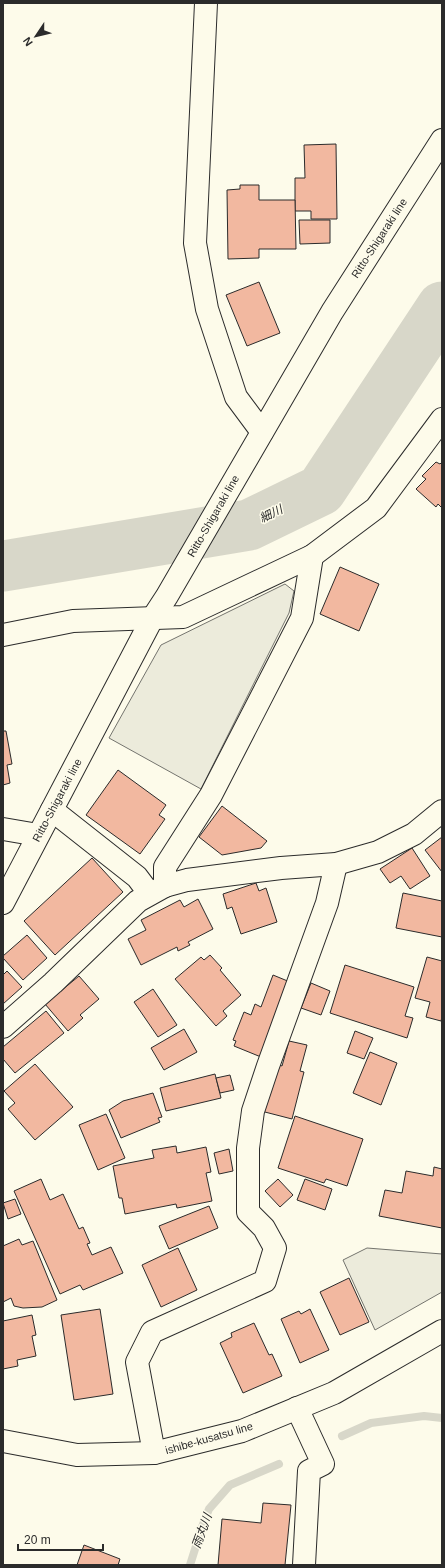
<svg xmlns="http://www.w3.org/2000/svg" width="445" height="1568" viewBox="0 0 445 1568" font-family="Helvetica,'Noto Sans JP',sans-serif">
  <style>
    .green { fill: #ecebdb; stroke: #74746e }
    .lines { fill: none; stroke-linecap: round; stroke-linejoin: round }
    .stream { stroke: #d8d7c9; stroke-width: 8 }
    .river { stroke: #d8d7c9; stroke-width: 51 }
    .building { fill: #f2b8a0; stroke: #2b2b2b }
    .minor-casing { stroke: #2b2b2b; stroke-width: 24 }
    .major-casing { stroke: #2b2b2b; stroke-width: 24 }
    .minor { stroke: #fdfbea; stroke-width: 22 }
    .major { stroke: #fdfbea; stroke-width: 22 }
    .labels { text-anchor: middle; stroke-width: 3; stroke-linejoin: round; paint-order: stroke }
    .street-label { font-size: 11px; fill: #2b2b2b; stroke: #fdfbea }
    .water-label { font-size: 12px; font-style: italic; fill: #2b2b2b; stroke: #fdfbea }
  </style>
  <rect width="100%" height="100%" fill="#fdfbea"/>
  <g class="green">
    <path d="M285,584L294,591L289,613L201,789L109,738L161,645Z"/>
    <path d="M367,1248L442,1254V1292L375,1330L343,1260Z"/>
  </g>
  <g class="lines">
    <g class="stream">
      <path d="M342,1436L371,1423L424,1416L442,1418"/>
      <path d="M190,1565L202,1527L209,1509L230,1485L279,1464"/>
    </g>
    <path class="river" d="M3,566L249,525L321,490L442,307"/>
  </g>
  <g class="building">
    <path d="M336,144L337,219H311V211H295V178H305L304,145Z"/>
    <path d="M240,185H259V200H295L296,249H259V258L228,259L227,190L240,189Z"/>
    <path d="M299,220H330V243L300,244Z"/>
    <path d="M259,282L280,333L247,346L226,295Z"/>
    <path d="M436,462L440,464L442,462V508L438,504L436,507L416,489L426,479L422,476Z"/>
    <path d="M340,567L379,584L359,631L320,614Z"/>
    <path d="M3,731H6L12,764L7,765L10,783L3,785Z"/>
    <path d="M118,770L166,805L159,815L165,819L140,854L86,815Z"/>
    <path d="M222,806L267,841L261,848L222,855L199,837Z"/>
    <path d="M442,837V872L425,850Z"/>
    <path d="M412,848L430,876L410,889L401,876L390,883L380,869Z"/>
    <path d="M92,858L123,892L55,955L24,921Z"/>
    <path d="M256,883L259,891L266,888L277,922L241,934L232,907L227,909L223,894Z"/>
    <path d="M403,893L442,901V937L396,928Z"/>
    <path d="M198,899L213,929L188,942L190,945L178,951L177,947L141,965L128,939L146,930L141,920L180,900L184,907Z"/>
    <path d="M27,935L47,958L23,980L3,958V956Z"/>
    <path d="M210,955L222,968L220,970L241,995L223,1011L227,1016L216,1026L175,979L201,957L204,960Z"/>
    <path d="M427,957L442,961V1017L441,1021L426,1017L430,1002L415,998Z"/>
    <path d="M345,965L414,987L405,1016L413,1018L407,1038L330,1013Z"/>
    <path d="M7,971L22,987L3,1004V975Z"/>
    <path d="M273,975L290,982L261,1057L234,1046L236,1041L233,1040L244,1012L251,1015L255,1004L261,1007Z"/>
    <path d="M79,976L99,999L80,1015L83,1018L68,1031L45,1004Z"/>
    <path d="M311,983L330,991L321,1015L301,1008Z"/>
    <path d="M153,989L177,1025L158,1037L134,1002Z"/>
    <path d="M46,1011L64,1033L15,1073L3,1059V1047Z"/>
    <path d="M184,1029L197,1052L164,1070L151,1048Z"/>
    <path d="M355,1031L373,1038L364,1059L347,1053Z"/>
    <path d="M289,1041L307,1045L300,1071L304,1072L292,1119L261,1111L277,1064L282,1066Z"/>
    <path d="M370,1052L397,1063L381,1105L353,1093Z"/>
    <path d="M35,1064L73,1107L35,1140L8,1109L15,1103L4,1091Z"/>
    <path d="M215,1074L221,1098L166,1111L160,1088Z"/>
    <path d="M230,1075L234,1090L220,1093L216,1078Z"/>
    <path d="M153,1093L162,1117L158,1118L160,1122L121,1138L109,1110L123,1101Z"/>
    <path d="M106,1114L125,1158L98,1170L79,1125Z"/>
    <path d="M295,1116L363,1139L347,1186L326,1179L324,1183L278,1168Z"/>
    <path d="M176,1146L177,1153L206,1147L211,1172L206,1173L212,1201L177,1208L176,1204L125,1214L122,1198H119L113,1166L154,1158L152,1150Z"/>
    <path d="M229,1149L233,1171L219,1174L214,1153Z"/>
    <path d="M434,1167L442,1169V1228L379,1216L385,1190L402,1193L406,1171L433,1176Z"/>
    <path d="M41,1179L50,1200L63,1194L79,1229L83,1227L90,1243L87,1244L92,1255L111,1247L123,1273L83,1290L80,1285L60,1294L14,1191Z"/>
    <path d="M278,1179L293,1195L280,1207L265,1191Z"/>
    <path d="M305,1179L332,1189L325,1210L297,1200Z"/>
    <path d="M15,1199L21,1214L8,1219L3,1203Z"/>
    <path d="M209,1206L218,1228L169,1249L159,1226Z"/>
    <path d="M19,1239L22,1245L33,1241L57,1300L42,1307L23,1308L14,1306L11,1298L3,1302V1246Z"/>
    <path d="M178,1248L197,1290L161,1307L142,1265Z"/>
    <path d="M349,1278L369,1322L340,1335L320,1292Z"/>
    <path d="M100,1309L113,1394L74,1400L61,1315Z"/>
    <path d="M310,1309L329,1350L300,1363L281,1319L299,1311L301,1314Z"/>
    <path d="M32,1315L36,1335L32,1336L36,1356L17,1360L18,1366L3,1369V1321Z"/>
    <path d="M254,1323L269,1355L272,1354L282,1376L243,1393L220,1343L232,1337L231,1333Z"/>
    <path d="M263,1503L291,1505L285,1565H218L222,1519L261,1523Z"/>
    <path d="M84,1545L120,1559L118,1565H77Z"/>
  </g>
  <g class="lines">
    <g class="minor-casing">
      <g id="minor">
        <path d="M206,3L195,243L207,309L236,397L262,432"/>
        <path d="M3,635L73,621L183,617L312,556L376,508L442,419"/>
        <path d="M52,810L137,877L149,893"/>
        <path d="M3,829L38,835"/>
        <path d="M165,886V867L211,795L302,618L312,556"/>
        <path d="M3,1027L53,983L138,901L165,886L187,880L281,868L336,864L378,852L414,834L442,811"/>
        <path d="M297,1408L323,1464L309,1471L304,1565"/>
        <path d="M154,1453L137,1362L152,1332L265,1281L275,1248L264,1228L248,1212V1148L253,1111L268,1066L327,903L336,864"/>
      </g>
    </g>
    <g class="major-casing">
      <g id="major">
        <path d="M3,903L152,619L167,596L332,312L442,140"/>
        <path d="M3,1441L77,1455L154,1453L242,1431L334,1393L442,1331"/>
      </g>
    </g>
    <use href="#minor" class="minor"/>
    <use href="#major" class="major"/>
  </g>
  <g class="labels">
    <g class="street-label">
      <text transform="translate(379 238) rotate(-57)" y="4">Ritto-Shigaraki line</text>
      <text transform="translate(213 516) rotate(-60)" y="4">Ritto-Shigaraki line</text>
      <text transform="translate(57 800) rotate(-62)" y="4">Ritto-Shigaraki line</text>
      <text transform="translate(209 1438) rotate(-16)" y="4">ishibe-kusatsu line</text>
    </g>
    <g class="water-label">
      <text transform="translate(271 514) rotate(-26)" y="4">細川</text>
      <text transform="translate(202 1531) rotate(-70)" y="4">雨丸川</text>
    </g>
  </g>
  <rect width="445" height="1568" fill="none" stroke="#2b2b2b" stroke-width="8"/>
  <g transform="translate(36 36) rotate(235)" stroke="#fdfbea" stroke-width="3" paint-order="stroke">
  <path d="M0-3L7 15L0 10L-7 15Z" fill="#2b2b2b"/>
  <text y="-6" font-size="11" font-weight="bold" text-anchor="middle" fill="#2b2b2b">N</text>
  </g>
  <path d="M18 1544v6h85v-6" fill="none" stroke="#2b2b2b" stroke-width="2"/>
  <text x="24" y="1544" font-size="12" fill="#2b2b2b" stroke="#fdfbea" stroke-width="3" paint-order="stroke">20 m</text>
</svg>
